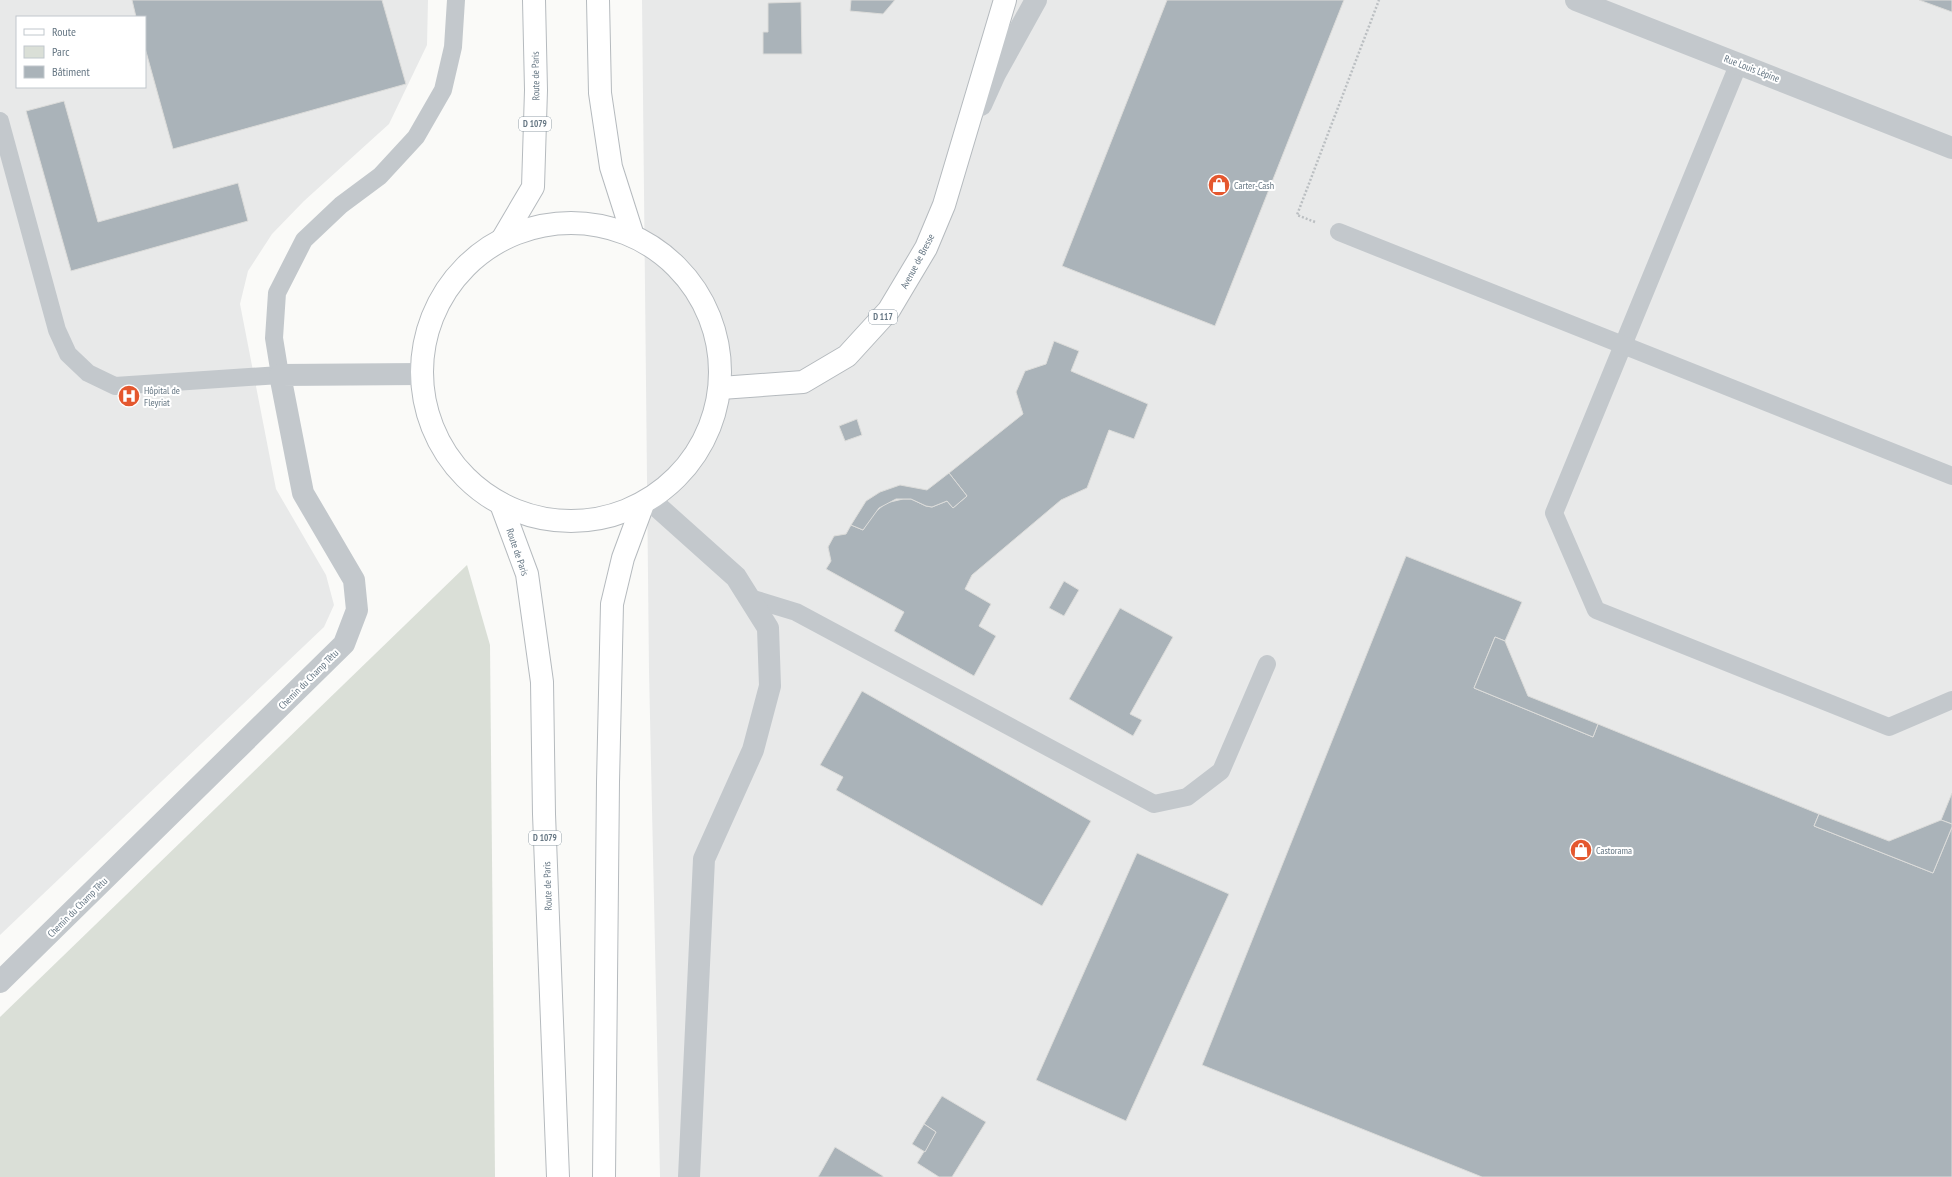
<svg xmlns="http://www.w3.org/2000/svg" width="1952" height="1177" viewBox="0 0 1952 1177" font-family="'PT Sans Narrow',sans-serif">
  <style>
    .built { fill: #e8e9e9; fill-rule: evenodd }
    .green { fill: #dadfd7 }
    .building { fill: #aab3b9; stroke: #dcdcda }
    .lines { fill: none; stroke-linecap: round; stroke-linejoin: round }
    .primary-casing { stroke: #b5babe; stroke-width: 24 }
    .path { stroke: #bbbfc2; stroke-width: 2.5; stroke-dasharray: 2 2; stroke-linecap: butt }
    .lane { stroke: #c3c8cc; stroke-width: 18 }
    .street { stroke: #c3c8cc; stroke-width: 22 }
    .primary { stroke: #fff; stroke-width: 22 }
    .labels { text-anchor: middle; stroke-width: 4; stroke-linejoin: round; paint-order: stroke }
    .shield { fill: #fff; stroke: #939fa8; stroke-width: 1 }
    .shield-label { font-size: 9px; font-weight: bold; fill: #657683 }
    .street-label { font-size: 10px; fill: #657683; stroke: #fff }
    .poi-label { font-size: 10px; fill: #657683; stroke: #fff; text-anchor: start }
  </style>
  <rect width="100%" height="100%" fill="#fafaf8"/>
  <g class="built">
    <path d="M0,0H428L427,45L389,124L304,201L272,234L248,271L240,304L276,489L326,575L334,605L324,627L0,935ZM17,17H145V87H17Z"/>
    <path d="M642,0H1952V1177H660L649,671Z"/>
  </g>
  <path class="green" d="M467,565L490,645L495,1177H0V1017Z"/>
  <g class="building">
    <path d="M132,0H382L406,84L173,149L145,48V17H136Z"/>
    <path d="M851,0H895L883,14L850,11Z"/>
    <path d="M1167,0H1344L1215,326L1062,266Z"/>
    <path d="M1919,0H1952V12Z"/>
    <path d="M801,2L802,54H763V32H768V3Z"/>
    <path d="M64,101L98,222L238,183L248,221L71,271L26,111Z"/>
    <path d="M1054,341L1079,351L1071,371L1148,404L1134,439L1109,430L1087,488L1061,500L972,575L965,589L991,604L979,626L996,636L974,676L894,631L904,612L826,569L831,561L828,547L834,536L846,534L851,525L863,530L873,514L886,503L903,499H911L926,506L932,507L947,501L953,508L967,496L949,473L1023,414L1016,392L1025,371L1046,364Z"/>
    <path d="M857,419L862,435L845,441L839,426Z"/>
    <path d="M949,473L967,496L953,508L947,501L932,507L926,506L911,499H896L879,508L863,530L851,525L866,501L880,492L900,485L927,490Z"/>
    <path d="M1406,556L1522,602L1505,641L1495,637L1474,688L1593,737L1598,724L1819,814L1814,826L1933,873L1952,827V1177H1482L1202,1065Z"/>
    <path d="M1064,581L1079,590L1064,616L1049,608Z"/>
    <path d="M1120,608L1173,637L1130,714L1142,720L1133,736L1069,699Z"/>
    <path d="M1495,637L1505,641L1528,696L1598,724L1593,737L1474,688Z"/>
    <path d="M862,691L1091,821L1042,906L836,790L843,777L820,765Z"/>
    <path d="M1952,793V824L1941,820Z"/>
    <path d="M1819,814L1889,841L1941,820L1952,824V827L1933,873L1814,826Z"/>
    <path d="M1137,853L1229,894L1126,1121L1036,1080Z"/>
    <path d="M942,1096L986,1122L952,1177H939L917,1163L936,1132L924,1124Z"/>
    <path d="M924,1124L936,1132L925,1152L912,1144Z"/>
    <path d="M835,1147L883,1176V1177H818Z"/>
  </g>
  <g class="lines">
    <g class="primary-casing">
      <g id="primary">
        <path d="M598,0L600,93L611,167L633,236"/>
        <circle cx="571" cy="372" r="149"/>
        <path d="M503,238L533,187L536,90L534,0"/>
        <path d="M721,388L803,382L847,356L889,310L926,248L944,205L1005,0"/>
        <path d="M501,504L527,574L542,682L544,814L558,1177"/>
        <path d="M604,1177L608,782L612,604L623,558L643,504"/>
      </g>
    </g>
    <path class="path" d="M1315,222L1297,215L1379,0"/>
    <g class="lane">
      <path d="M1739,63L1554,513L1596,610L1889,727L1952,700"/>
      <path d="M0,121L57,330L68,354L88,373L115,386L280,375L274,338L277,293L304,240L341,205L380,176L416,137L443,90L453,47L456,0"/>
      <path d="M1339,232L1952,476"/>
      <path d="M750,598L796,612L1154,804L1187,797L1221,771L1267,664"/>
    </g>
    <g class="street">
      <path d="M1576,0L1952,148"/>
      <path d="M981,105L995,74L1036,0"/>
      <path d="M650,500L736,577L768,628L770,686L753,750L704,859L689,1177"/>
      <path d="M0,982L344,644L357,610L354,580L303,493L280,375L421,374"/>
    </g>
    <use href="#primary" class="primary"/>
  </g>
  <defs>
    <g id="shop-disc" transform="scale(1.15)"><circle r="9.5" fill="#e4572e" stroke="#fff"/><path d="M-5-2.5h2.3a2.7 3.5 0 0 1 5.4 0H5L5.5 6h-11ZM-1.5-2.5h3a1.5 2.3 0 0 0-3 0Z" fill="#fff"/></g>
    <g id="hospital-disc" transform="scale(1.15)"><circle r="9.5" fill="#e4572e" stroke="#fff"/><path d="M-5-5h3v3.5h4V-5h3V5h-3V1.5h-4V5h-3Z" fill="#fff"/></g>
  </defs>
  <g fill-rule="evenodd">
    <use href="#shop-disc" x="1219" y="185"/>
    <use href="#hospital-disc" x="129" y="396"/>
    <use href="#shop-disc" x="1581" y="850"/>
  </g>
  <g class="labels">
    <g class="shield">
      <rect x="519" y="117" width="32" height="14" rx="3"/>
      <rect x="869" y="310" width="28" height="14" rx="3"/>
      <rect x="529" y="831" width="32" height="14" rx="3"/>
    </g>
    <g class="shield-label">
      <text x="535" y="127">D 1079</text>
      <text x="883" y="320">D 117</text>
      <text x="545" y="841">D 1079</text>
    </g>
    <g class="street-label">
      <text transform="translate(1752 68) rotate(21)" y="4">Rue Louis Lépine</text>
      <text transform="translate(535 76) rotate(-91)" y="4">Route de Paris</text>
      <text transform="translate(917 261) rotate(-62)" y="4">Avenue de Bresse</text>
      <text transform="translate(518 552) rotate(71)" y="4">Route de Paris</text>
      <text transform="translate(308 679) rotate(-45)" y="4">Chemin du Champ Têtu</text>
      <text transform="translate(547 886) rotate(-92)" y="4">Route de Paris</text>
      <text transform="translate(77 907) rotate(-45)" y="4">Chemin du Champ Têtu</text>
    </g>
    <g class="poi-label">
      <text x="1234" y="189">Carter-Cash</text>
      <text x="144" y="394">Hôpital de<tspan x="144" dy="12">Fleyriat</tspan></text>
      <text x="1596" y="854">Castorama</text>
    </g>
  </g>
  <rect x="16" y="16" width="130" height="72" fill="#ffffff" stroke="#c1c8cd"/>
  <rect x="24" y="29" width="20" height="6" fill="#ffffff" stroke="#c1c8cd"/>
  <text x="52" y="36" font-size="12" fill="#657683">Route</text>
  <rect x="24" y="46" width="20" height="12" fill="#dadfd7" stroke="#c1c8cd"/>
  <text x="52" y="56" font-size="12" fill="#657683">Parc</text>
  <rect x="24" y="66" width="20" height="12" fill="#aab3b9" stroke="#c1c8cd"/>
  <text x="52" y="76" font-size="12" fill="#657683">Bâtiment</text>
</svg>
